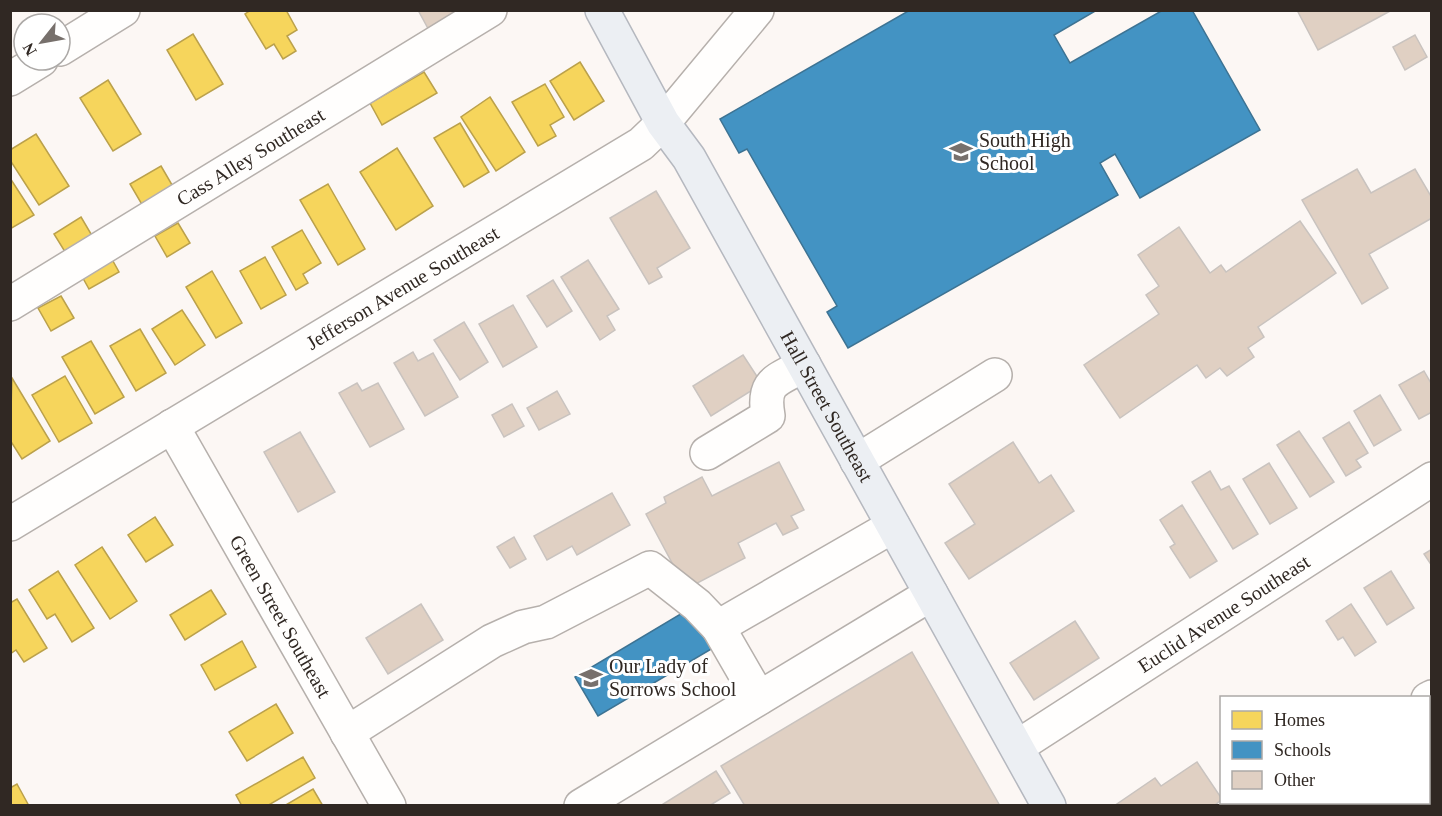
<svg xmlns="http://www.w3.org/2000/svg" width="1442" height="816" viewBox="0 0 1442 816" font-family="Georgia,serif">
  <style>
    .homes { fill: #f6d55c; stroke: #bba14b; stroke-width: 1.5 }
    .schools { fill: #4393c3; stroke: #3d7393; stroke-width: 1.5 }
    .building { fill: #e0d0c3; stroke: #c9c3bf; stroke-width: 1.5 }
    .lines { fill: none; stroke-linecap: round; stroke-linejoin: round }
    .minor-casing { stroke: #b6b0ac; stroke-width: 36 }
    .major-casing { stroke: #b5b8bf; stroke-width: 36 }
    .minor { stroke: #fffefd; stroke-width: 33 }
    .major { stroke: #eceff3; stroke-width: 33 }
    .labels { text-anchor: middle; stroke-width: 6; stroke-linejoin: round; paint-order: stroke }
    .poi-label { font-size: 20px; fill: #302823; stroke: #fff; text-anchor: start }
    .street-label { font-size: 20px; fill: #302823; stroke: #fff }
  </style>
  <rect width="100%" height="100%" fill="#fcf7f4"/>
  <g class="homes">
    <path d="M251,10H286L297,30L287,36L296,51L283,59L274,44L266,49L245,14Z"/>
    <path d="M193,34L223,84L196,100L167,50Z"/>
    <path d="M580,62L604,101L574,120L550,81Z"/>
    <path d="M424,72L437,93L382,125L370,103Z"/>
    <path d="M108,80L141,134L113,151L80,98Z"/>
    <path d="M545,84L564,117L550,125L556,136L538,146L512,102Z"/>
    <path d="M490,97L525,152L496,171L461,117Z"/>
    <path d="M460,123L489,172L464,187L434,138Z"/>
    <path d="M36,134L69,186L39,205L10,160V150Z"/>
    <path d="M397,148L433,206L396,230L360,172Z"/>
    <path d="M161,166L175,190L144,208L130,184Z"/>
    <path d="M10,178L34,215L10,229Z"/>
    <path d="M328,184L365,249L338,265L300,200Z"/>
    <path d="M81,217L94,239L67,255L54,234Z"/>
    <path d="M178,223L190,243L167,257L155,236Z"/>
    <path d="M302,230L321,263L303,274L308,283L296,290L272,247Z"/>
    <path d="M109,254L119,272L89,289L79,271Z"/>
    <path d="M265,257L286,295L261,309L240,271Z"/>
    <path d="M212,271L242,323L216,338L186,287Z"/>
    <path d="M61,296L74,318L51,331L38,308Z"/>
    <path d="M182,310L205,345L175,365L152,329Z"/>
    <path d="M140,329L166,373L136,391L110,346Z"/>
    <path d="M91,341L124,397L95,414L62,357Z"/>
    <path d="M65,376L92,423L59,442L32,395Z"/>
    <path d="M12,378L50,441L22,459L10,440Z"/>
    <path d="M155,517L173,545L146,562L128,535Z"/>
    <path d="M102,547L137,601L110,619L75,565Z"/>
    <path d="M58,571L94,628L72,642L55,614L47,619L29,590Z"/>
    <path d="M211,590L226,614L185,640L170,615Z"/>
    <path d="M17,599L47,648L24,662L16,650L10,654V603Z"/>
    <path d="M242,641L256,667L215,690L201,665Z"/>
    <path d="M276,704L293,733L247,761L229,732Z"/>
    <path d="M303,757L315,778L267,806H242L236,795Z"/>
    <path d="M17,784L29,806H10V788Z"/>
    <path d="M313,789L323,806H284Z"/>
  </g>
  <g class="schools">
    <path d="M910,10H1097L1054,35L1070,63L1163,10H1192L1260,130L1140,198L1115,154L1100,163L1118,195L848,348L827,312L837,306L747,149L739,153L720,119Z"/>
    <path d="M689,609L713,648L598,716L575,677Z"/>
  </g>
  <g class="building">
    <path d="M418,10H472L431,34Z"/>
    <path d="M1297,10H1392L1318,50Z"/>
    <path d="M1415,35L1427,57L1405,70L1393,47Z"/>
    <path d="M1357,169L1371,193L1415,169L1432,198V218L1369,254L1388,288L1362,304L1302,200Z"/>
    <path d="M656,191L690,248L657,268L662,277L649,284L610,218Z"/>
    <path d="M1300,221L1336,273L1258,327L1264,337L1248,348L1254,357L1227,376L1220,368L1206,378L1197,365L1120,418L1084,365L1159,314L1146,295L1159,286L1138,255L1179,227L1210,273L1221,265L1226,272Z"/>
    <path d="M588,260L619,309L607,316L615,330L600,340L561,277Z"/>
    <path d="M553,280L572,311L547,327L527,296Z"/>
    <path d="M513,305L537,347L503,367L479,324Z"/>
    <path d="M464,322L488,362L460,380L434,340Z"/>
    <path d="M413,352L418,361L433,353L458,397L425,416L394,363Z"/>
    <path d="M743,355L762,384L711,416L693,386Z"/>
    <path d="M1424,371L1432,385V412L1419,419L1399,385Z"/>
    <path d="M357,383L362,391L378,383L404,429L370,447L339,393Z"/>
    <path d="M557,391L570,414L539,430L527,408Z"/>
    <path d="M1380,395L1401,430L1374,446L1354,411Z"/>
    <path d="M512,404L524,426L504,437L492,415Z"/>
    <path d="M1349,422L1368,453L1356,460L1361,467L1346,476L1323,438Z"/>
    <path d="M1299,431L1334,482L1310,497L1277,445Z"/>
    <path d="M300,432L335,492L298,512L264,452Z"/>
    <path d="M1013,442L1039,483L1051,475L1074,511L969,579L945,543L975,524L949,484Z"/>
    <path d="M779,462L804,510L791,516L798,528L783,535L776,523L738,543L745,558L686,589L646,514L666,503L664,497L702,477L712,496Z"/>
    <path d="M1269,463L1297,508L1270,524L1243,479Z"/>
    <path d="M1210,471L1221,490L1229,486L1258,534L1233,549L1192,482Z"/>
    <path d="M612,493L630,525L577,555L572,546L547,560L534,536Z"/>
    <path d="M1182,505L1217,561L1190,578L1170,547L1175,544L1160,520Z"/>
    <path d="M514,537L526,559L510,568L497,547Z"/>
    <path d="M1432,549V566L1424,554Z"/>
    <path d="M1391,571L1414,608L1387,625L1364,588Z"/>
    <path d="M421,604L443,640L388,674L366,638Z"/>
    <path d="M1351,604L1376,642L1355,656L1343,637L1338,640L1326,621Z"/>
    <path d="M1075,621L1099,658L1034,700L1010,663Z"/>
    <path d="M912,652L1000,806H745L721,766Z"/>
    <path d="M1197,762L1222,799L1214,806H1114L1155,778L1161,786Z"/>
    <path d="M716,771L730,793L709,806H660Z"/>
    <path d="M1300,802H1378L1379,806H1297Z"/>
  </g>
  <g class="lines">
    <g class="minor-casing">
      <g id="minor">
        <path d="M60,49L123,10"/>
        <path d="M10,79L41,60"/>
        <path id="s1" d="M10,304L490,10"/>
        <path id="s2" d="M172,426L389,806"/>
        <path d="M707,453L768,416C762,380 777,381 804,365"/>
        <path d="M857,461L995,375"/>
        <path id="s3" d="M10,524L641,144L663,123L757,10"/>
        <path d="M718,627L759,698"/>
        <path d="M1428,699L1432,697"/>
        <path d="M1428,726L1432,730"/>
        <path d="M347,733L492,641L523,627L546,622L650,568L697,605L718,627L893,526"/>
        <path id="s4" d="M1017,747L1432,479"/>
        <path d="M581,806L931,594"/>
        <path d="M1273,806L1277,802"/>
      </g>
    </g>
    <g class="major-casing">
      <g id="major">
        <path id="s5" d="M602,10L663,123L689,158L1049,806"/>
      </g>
    </g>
    <use href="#minor" class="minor"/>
    <use href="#major" class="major"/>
  </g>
  <defs>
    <g id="school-bare" transform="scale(1.8)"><path d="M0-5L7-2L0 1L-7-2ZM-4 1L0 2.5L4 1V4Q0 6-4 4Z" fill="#77706c" stroke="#fff" stroke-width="2.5" paint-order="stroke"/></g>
  </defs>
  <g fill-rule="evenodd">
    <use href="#school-bare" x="961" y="152"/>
    <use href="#school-bare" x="591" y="678"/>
  </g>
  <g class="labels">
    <g class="poi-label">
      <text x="979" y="147">South High<tspan x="979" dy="23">School</tspan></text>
      <text x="609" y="673">Our Lady of<tspan x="609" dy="23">Sorrows School</tspan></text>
    </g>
    <g class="street-label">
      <text dy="7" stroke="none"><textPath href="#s1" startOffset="282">Cass Alley Southeast</textPath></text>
      <text dy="7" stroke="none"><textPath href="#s3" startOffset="458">Jefferson Avenue Southeast</textPath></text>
      <text dy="7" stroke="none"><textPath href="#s5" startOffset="456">Hall Street Southeast</textPath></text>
      <text dy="7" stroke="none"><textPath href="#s4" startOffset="246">Euclid Avenue Southeast</textPath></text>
      <text dy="7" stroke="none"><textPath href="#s2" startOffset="219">Green Street Southeast</textPath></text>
    </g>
  </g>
  <rect width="1442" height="816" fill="none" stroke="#302823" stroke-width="24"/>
  <rect x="1220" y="696" width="210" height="108" fill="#ffffff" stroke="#aca9a7" stroke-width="1.5"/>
  <rect x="1232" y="711" width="30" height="18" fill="#f6d55c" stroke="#aca9a7" stroke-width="1.5"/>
  <text x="1274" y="726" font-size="18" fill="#302823">Homes</text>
  <rect x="1232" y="741" width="30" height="18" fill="#4393c3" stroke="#aca9a7" stroke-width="1.5"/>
  <text x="1274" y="756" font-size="18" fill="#302823">Schools</text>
  <rect x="1232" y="771" width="30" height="18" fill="#e0d0c3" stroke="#aca9a7" stroke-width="1.5"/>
  <text x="1274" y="786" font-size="18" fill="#302823">Other</text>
  <g transform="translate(42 42) rotate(239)"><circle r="28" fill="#ffffff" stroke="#aca9a7" stroke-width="1.5"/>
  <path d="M0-4.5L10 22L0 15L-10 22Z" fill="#77706c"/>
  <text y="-9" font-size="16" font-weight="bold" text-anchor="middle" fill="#302823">N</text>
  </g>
</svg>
